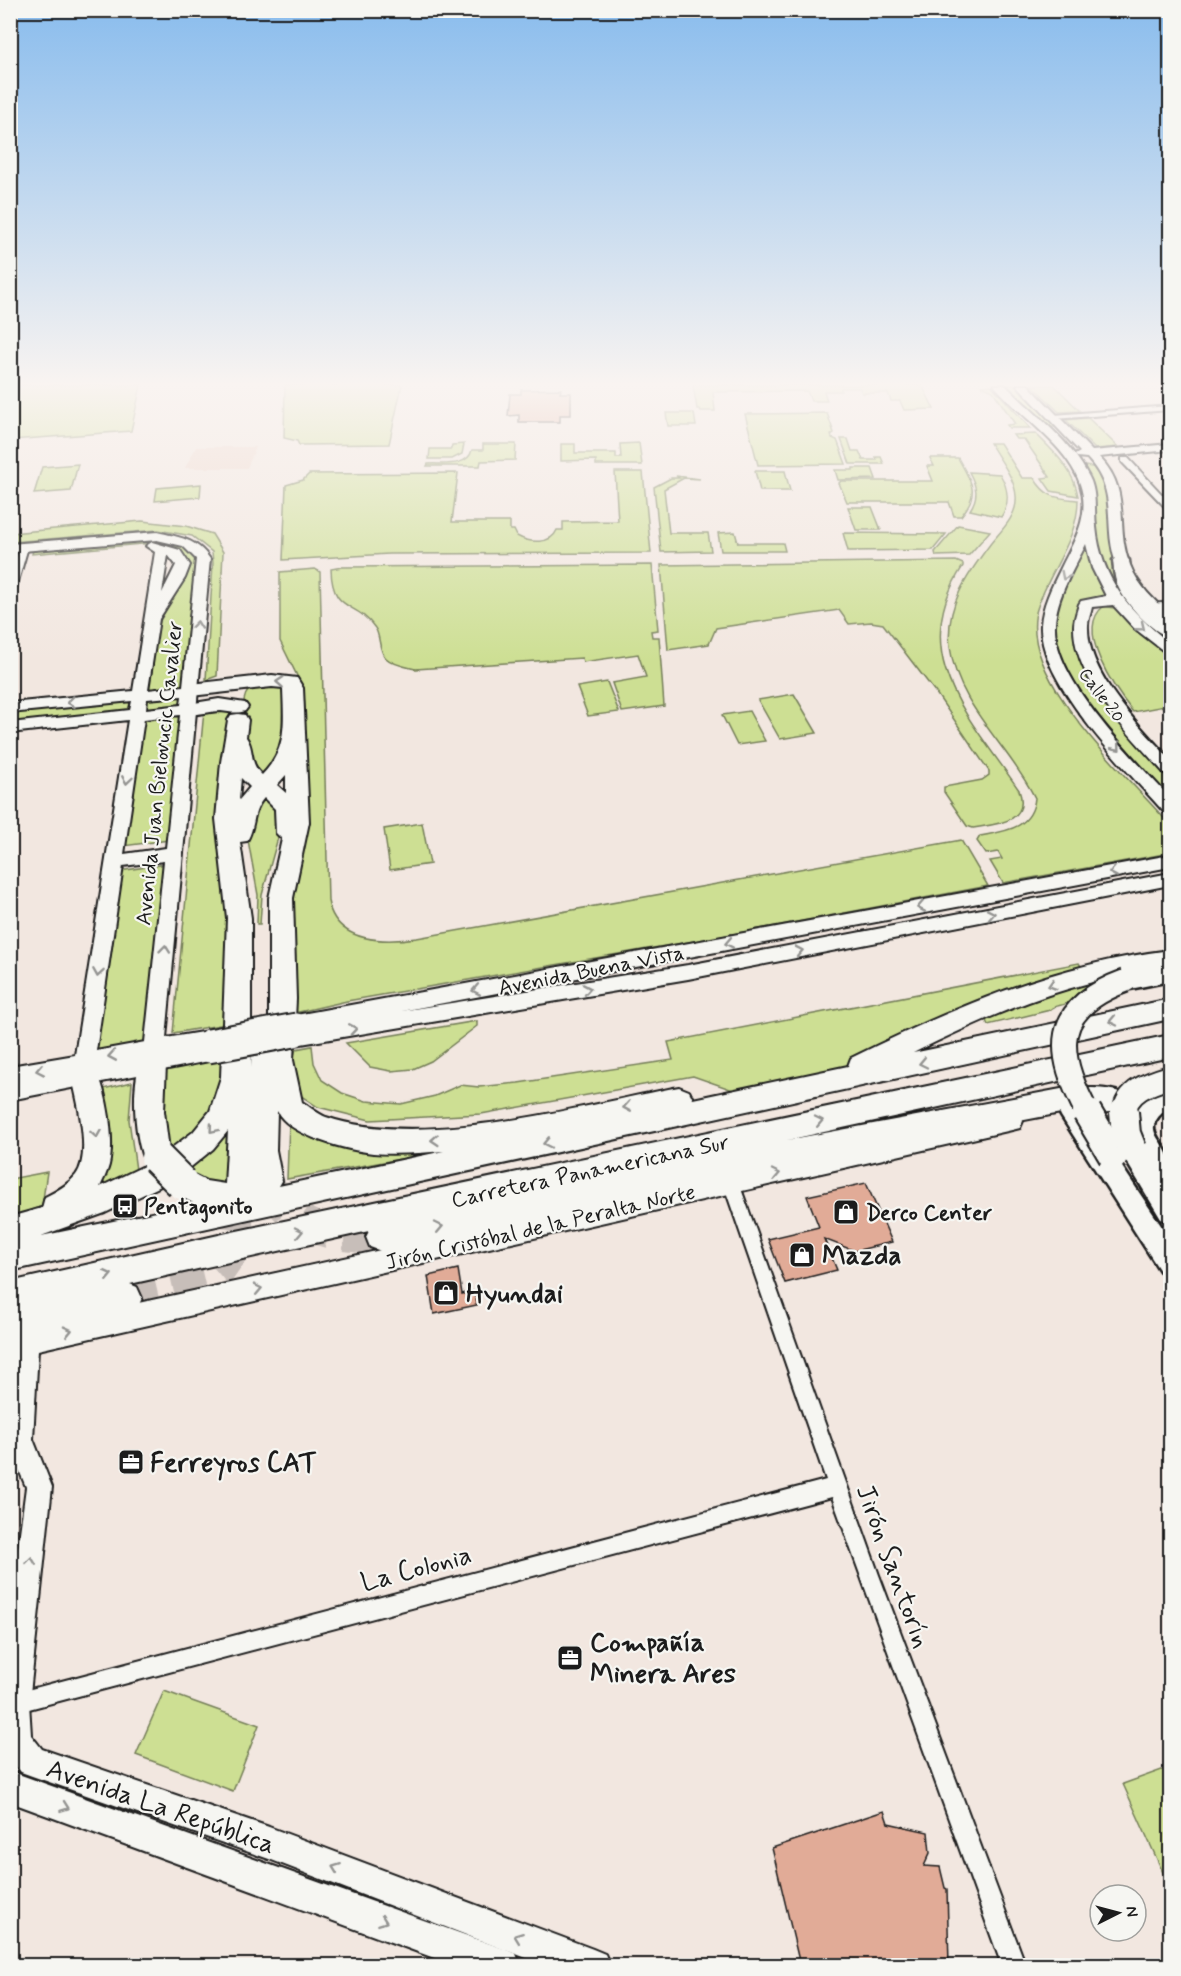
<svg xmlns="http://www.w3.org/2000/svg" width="1181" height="1976" viewBox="0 0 1181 1976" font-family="Mynerve,sans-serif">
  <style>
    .built { fill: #edd5ca }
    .green { fill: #cddf93; stroke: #747e58; stroke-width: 1.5 }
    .building { fill: #e1ab97; stroke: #1c1c1c; stroke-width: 1.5 }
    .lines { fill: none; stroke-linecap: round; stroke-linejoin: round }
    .highway-tunnel { stroke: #c7beb9; stroke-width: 32; stroke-dasharray: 32 16; stroke-linecap: butt }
    .street-casing { stroke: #1c1c1c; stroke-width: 4 }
    .secondary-casing { stroke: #1c1c1c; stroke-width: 4 }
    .primary-casing { stroke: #1c1c1c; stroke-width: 5 }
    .highway-casing { stroke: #1c1c1c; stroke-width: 4 }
    .street { fill: #f6f6f2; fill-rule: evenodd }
    .secondary { fill: #f6f6f2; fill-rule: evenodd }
    .primary { fill: #f6f6f2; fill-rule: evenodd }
    .highway { fill: #f6f6f2; fill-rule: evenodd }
    .secondary-bridge-casing { stroke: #1c1c1c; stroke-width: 23; stroke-linecap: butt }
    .primary-bridge-far1-casing { stroke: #1c1c1c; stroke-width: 26; stroke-linecap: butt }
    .primary-bridge-casing { stroke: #1c1c1c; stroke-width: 32; stroke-linecap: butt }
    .highway-bridge-casing { stroke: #1c1c1c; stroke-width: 36; stroke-linecap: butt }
    .secondary-bridge { stroke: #f6f6f2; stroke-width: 19 }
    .primary-bridge-far1 { stroke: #f6f6f2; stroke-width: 22 }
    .primary-bridge { stroke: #f6f6f2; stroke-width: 28 }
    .highway-bridge { stroke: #f6f6f2; stroke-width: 32 }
    .oneway { stroke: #949492 }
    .labels { text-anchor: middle; stroke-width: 4.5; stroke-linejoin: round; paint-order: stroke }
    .far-street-label { font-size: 18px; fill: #1c1c1c; stroke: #f6f6f2 }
    .street-label { font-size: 22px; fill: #1c1c1c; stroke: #f6f6f2 }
    .poi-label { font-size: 22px; font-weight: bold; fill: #1c1c1c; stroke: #f6f6f2; text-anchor: start }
    .near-poi-label { font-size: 27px; font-weight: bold; fill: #1c1c1c; stroke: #f6f6f2; text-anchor: start }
    .near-street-label { font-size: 27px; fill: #1c1c1c; stroke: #f6f6f2 }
  </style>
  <rect width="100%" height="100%" fill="#f2e7e0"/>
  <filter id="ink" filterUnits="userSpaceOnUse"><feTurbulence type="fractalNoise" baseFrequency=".0167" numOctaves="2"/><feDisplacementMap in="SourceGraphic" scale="12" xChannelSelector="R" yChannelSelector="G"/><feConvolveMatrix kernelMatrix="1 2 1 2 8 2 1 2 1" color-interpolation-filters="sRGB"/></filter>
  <g filter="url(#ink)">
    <path class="built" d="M196,447H256L247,468H185Z"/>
    <g class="green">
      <path d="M11,385H141L131,431L11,440Z"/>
      <path d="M285,385H402L389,444L299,445L297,441L284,438Z"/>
      <path d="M693,385H922L934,409L904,410L900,401H891L888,393H862L860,388H841V391H824L827,401H811L807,391L713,392L715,411H701L700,409H697Z"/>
      <path d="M991,385L1030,428H1009L1007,425L1015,424L993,391L982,386Z"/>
      <path d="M1005,385H1018L1056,424L1055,427H1049Z"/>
      <path d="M1032,385H1054L1080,411L1059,412Z"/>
      <path d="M666,413H694L696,426H668Z"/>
      <path d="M827,413L834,433L831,435L832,438L837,440L846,464L758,465L745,414Z"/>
      <path d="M1087,418H1088L1118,447L1095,449L1066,420Z"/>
      <path d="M1036,434C1054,452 1074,470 1078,496L1051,491L1042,478L1050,477L1024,439H1016L1013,435Z"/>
      <path d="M841,439H848L852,451H859L863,460H877L876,457H881L884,464H850Z"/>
      <path d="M639,443L642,465H596V460L561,461V444H575V453H616V458H621L620,444Z"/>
      <path d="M990,443H1000L1022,478H1034C1046,498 1056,498 1078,500C1078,539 1050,570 1038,606C1013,674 1130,778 1170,825V853L1003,883L990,861L1002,859L998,852L986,854L977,841L980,836C1005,831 1032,829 1035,798C1010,747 958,707 950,647C945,606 967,575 991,543C1002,530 1018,515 1016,496C1015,478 999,459 990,443Z"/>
      <path d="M464,444L462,454L452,459H429L430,449H451L452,445Z"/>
      <path d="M483,444H516L515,460L481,461L480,466H427L428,464C441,463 468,468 472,450H483Z"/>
      <path d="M930,458H958C971,482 981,492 961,516H954L949,502H847L839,483L841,481H933L927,466H934Z"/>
      <path d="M78,464L71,491L34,494L42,467Z"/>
      <path d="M1085,466L1098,468C1117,504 1107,541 1116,578C1121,602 1153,626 1170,641V647L1137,621L1120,602L1097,547L1095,497L1082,468Z"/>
      <path d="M853,468H872L876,479L838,480L835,470H853Z"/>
      <path d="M755,471H785L790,491H760Z"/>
      <path d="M615,472H643L651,553L389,554L283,560L286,485L303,480L309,474L458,473L452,522H510V530H514L517,536C529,543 551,545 557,530H563V522L618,521Z"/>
      <path d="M969,472L1000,474C1008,488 1011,502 1001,517L970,510C979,496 977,487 969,472Z"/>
      <path d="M676,476L700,479L684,478L664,489L669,533H708L711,551L661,552L654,487L671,478H679Z"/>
      <path d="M201,484L200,497L155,501L157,488Z"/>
      <path d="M848,507H872L881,530H856Z"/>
      <path d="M142,521L186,526L212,534L223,552L217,676L206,680L213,563L212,552L192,536L158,530L11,542V533Z"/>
      <path d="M958,525L990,531L969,555L936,556L935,552Z"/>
      <path d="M735,532L738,543H783L785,551H721L718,533Z"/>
      <path d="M843,533L946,534L933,550L848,551Z"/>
      <path d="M149,538L184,545L198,560L186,686L145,691L160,621L185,574L169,547L153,543L32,554L34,547Z"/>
      <path d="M1082,550H1088L1106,598H1095L1082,602C1048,659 1136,735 1170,774V798C1132,756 1057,690 1053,631C1051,607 1071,571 1082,550Z"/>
      <path d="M956,561L963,564V566C905,655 970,718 1019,790C1031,823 995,824 973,828L967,826L944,792V787L982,780L989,775V771L936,693L883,624L871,622L849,624L839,610L716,628L709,644L668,650L661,565Z"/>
      <path d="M652,565L658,630L651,631L652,637H659L664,706L622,712L612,683L646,677L638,654L583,662L582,658L416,669C407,667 393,665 386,658C378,651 381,636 375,628C356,600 332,614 331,569L342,567Z"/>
      <path d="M315,569L320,572L328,901C336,943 382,943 417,938L961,840L988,886L717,937L347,1001L290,1014L289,890L305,731L304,690L280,641V572Z"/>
      <path d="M1104,606L1114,608L1170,657V705L1133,712C1116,691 1073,630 1104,606Z"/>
      <path d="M607,682L619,712L588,716L577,687Z"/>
      <path d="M276,685L286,688L284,745L264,779L247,761C246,747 238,701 248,691C253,686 268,686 276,685Z"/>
      <path d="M794,694L817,733L780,739L758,700Z"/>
      <path d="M176,695L183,697L182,704C171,709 156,711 144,708L145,701L154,697Z"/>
      <path d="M131,699L128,711L11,724V711Z"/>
      <path d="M231,708L221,824L234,909L226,1022L220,1025L173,1033L204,711Z"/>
      <path d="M749,711L765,741L737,745L722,715Z"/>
      <path d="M183,714L169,840L123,846L142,718Z"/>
      <path d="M263,793L274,803L279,834L262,895L260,924H257L258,895L246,829Z"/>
      <path d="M422,823L430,864L390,870L384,829Z"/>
      <path d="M167,864L147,1044L94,1055L119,871Z"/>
      <path d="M1079,963L1082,968L841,1070L733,1090L693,1076L481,1114L370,1120L318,1107L297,1093L290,1069L296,1049L312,1046L314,1063L322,1080L342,1093L366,1101L401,1104L435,1096L460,1085L479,1087L518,1083L673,1060L668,1042Z"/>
      <path d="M1099,980C1085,988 1078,993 1067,1003C1061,1007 1055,1004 1050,1010L988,1025L983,1014L1039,994Z"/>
      <path d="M477,1021V1026L431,1061L413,1069L391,1071L370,1067L346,1043Z"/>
      <path d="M223,1053L222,1090L204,1127L172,1156L156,1115L159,1066Z"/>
      <path d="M132,1082L129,1120L137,1177L89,1200L95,1091Z"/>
      <path d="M234,1104L228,1185L205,1184L181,1167Z"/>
      <path d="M289,1121L313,1139L364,1150L411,1151L423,1155L287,1179Z"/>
      <path d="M47,1172L42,1206L11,1217L10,1179Z"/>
      <path d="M164,1691L259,1725L233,1791L136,1755Z"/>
      <path d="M1170,1767V1888L1123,1784Z"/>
    </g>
    <g class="building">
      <path d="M561,389L560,393H571V415H560V422H519V415L508,416L510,394H521V390Z"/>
      <path d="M866,1183L892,1242L855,1251L824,1239L837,1270L785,1283L768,1239L819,1227L807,1196Z"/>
      <path d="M458,1269L462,1294L475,1291L477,1305L434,1314L428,1276Z"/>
      <path d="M884,1811L888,1823L928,1832L930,1853L924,1866L940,1867L945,1888L947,1889L949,1965H800L772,1848Z"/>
    </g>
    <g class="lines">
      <g class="highway-tunnel">
        <path d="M268,1184C294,1229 332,1238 381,1237"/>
        <path d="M126,1298L209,1279L221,1269L232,1253L237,1224L239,1187"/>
      </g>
      <g class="street-casing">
        <g id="street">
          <path d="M1170,406V410L1054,419L1050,417L1054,415Z"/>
          <path d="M1122,458H1128L1170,503V509H1167L1122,462Z"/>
          <path d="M24,544L28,547L15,592L10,595V576L20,547Z"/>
          <path d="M1170,602V608L1153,610L1148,607L1153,604Z"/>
          <path d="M731,1176L736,1178L739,1183L879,1575L1026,1966H1002L832,1497L10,1714L12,1694L826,1480L723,1183L726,1178Z"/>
        </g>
      </g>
      <g class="secondary-casing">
        <g id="secondary">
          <path d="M994,385H1005C1034,414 1071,441 1089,477C1097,492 1094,510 1096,527C1101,579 1130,612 1170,643V653L1165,652L1134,628L1113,605L1092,607C1091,613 1088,619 1088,625C1086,674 1140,726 1170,759V774L1164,773C1131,735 1073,680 1074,626C1074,619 1077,611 1079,604L1081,601L1106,596L1092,568L1086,544C1074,569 1056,597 1055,625C1053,680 1135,759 1170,798V814L1164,812C1127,770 1038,682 1041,625C1042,606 1052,586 1060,570C1074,541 1091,516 1080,484C1068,446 1019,416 994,385Z"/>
          <path d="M1017,385H1028L1092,451L1170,444V450L1099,457C1133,491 1114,527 1130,565C1138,586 1155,601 1170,615V626L1165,625C1146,608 1124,589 1116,563C1102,524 1120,493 1087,458L1077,457L1075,455L1080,452Z"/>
          <path d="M157,532C179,537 197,539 210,559L166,1038L208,1031L215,1033L218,1039L213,1046L216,1047L219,1053L216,1059L209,1061L10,1100V1066L75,1055L128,720L10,733V723L130,710L132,701L10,713V703L133,691L155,552L146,546L152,542L180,550L190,565L185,578L159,619L148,690L183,686L196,559L183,546L157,540L10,552V544ZM168,555L176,565L162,593ZM182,696L181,705L146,709L147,699ZM180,715L166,848L124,854L144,719ZM164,861L145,1042L96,1051L123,866Z"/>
          <path d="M1170,855V867L401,1011L688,965L1170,873V885L688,979L295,1045L288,1043L285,1037L288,1031L292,1030L286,1023L289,1017L296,1015Z"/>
          <path d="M1012,1112L1020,1114L1023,1121L1020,1128L1012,1130L38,1350L33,1439L52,1487L29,1703L31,1735L42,1749L269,1827L593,1949L605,1954L610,1966H547L269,1859L32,1776L21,1772L10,1759V1609L26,1487L10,1448L13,1356H10V1331Z"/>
          <path d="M10,1771L504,1949L516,1954L521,1966H456L10,1802Z"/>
        </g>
      </g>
      <g class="primary-casing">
        <g id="primary">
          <path d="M1121,555L1129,560C1130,591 1147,606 1170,624V637C1152,633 1123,601 1117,584C1114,576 1114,568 1113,560Z"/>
          <path d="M1170,963V981L1125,990L1117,987L1114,981L1117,975Z"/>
          <path d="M1165,1088L1170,1090V1107C1136,1130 1166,1139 1170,1162C1174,1177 1172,1207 1170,1222L1161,1219L1119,1149L1123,1141L1133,1138C1125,1113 1142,1096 1165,1088Z"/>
          <path d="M1070,1098L1079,1102L1170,1239V1275L1160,1271L1061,1116L1058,1109L1061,1102Z"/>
        </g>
      </g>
      <g class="highway-casing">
        <g id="highway">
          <path d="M272,675L297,678L303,688L309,822L293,898L296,999L293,1060L302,1102C310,1107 318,1114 326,1117C422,1150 580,1106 679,1087L689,1091L693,1099L848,1066L851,1058C955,1007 1054,964 1170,950V969C1143,973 1116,976 1089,983C1027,999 970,1025 913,1053L1170,999V1019L10,1271V1217L42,1208L45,1197C57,1191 68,1185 76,1175C92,1154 77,1101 72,1077L76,1069L86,1066L96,1069C107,1093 115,1139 109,1165C107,1173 103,1180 100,1187L146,1165C134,1139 130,1082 143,1056L153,1053L163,1056L166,1064L164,1111L169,1150L193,1132L210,1111L221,1077L227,918L216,819L221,762L228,720L231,715L238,714L245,715L248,720L246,737C255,749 248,762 262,775C288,748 284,722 283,688L272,687L191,696L184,694L181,690L184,686L191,684ZM286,775V793L277,785ZM241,778L250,787L239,800ZM264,798L275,809L276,833L282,839L269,898V1025L256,1027L252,1035L251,1068V918L240,842L247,841C256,826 251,813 264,798ZM277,1111C289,1136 347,1150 373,1153C396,1155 421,1153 444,1151L279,1186L282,1181L276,1150ZM228,1131L225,1184L206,1181L186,1171L213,1149ZM167,1183L172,1192L195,1204L41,1236L105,1213Z"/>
          <path d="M219,699L245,703L248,707L245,711C237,714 229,712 221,711C208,711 195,717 182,713L179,709L182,705Z"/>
          <path d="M1170,1035V1057L787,1140L1061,1089C1082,1088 1103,1086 1123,1093L1127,1101L1123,1109C1107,1115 1080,1111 1061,1113L738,1175L631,1200L381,1251L370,1247L366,1237L369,1231L130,1284L137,1287L142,1298L137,1309L126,1313L10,1338V1282L232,1232Z"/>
        </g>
      </g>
      <use href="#street" class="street"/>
      <use href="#secondary" class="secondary"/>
      <use href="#primary" class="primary"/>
      <use href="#highway" class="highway"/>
      <g class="secondary-bridge-casing">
        <g id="secondary-bridge">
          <path d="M208,1039L296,1023"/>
          <path d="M209,1053L295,1037"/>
        </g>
      </g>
      <g class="primary-bridge-far1-casing">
        <g id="primary-bridge-far1">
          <path d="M1088,1114C1054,1052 1051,1008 1125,981"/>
          <path d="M1124,1114C1126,1090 1150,1083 1170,1077"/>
        </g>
      </g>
      <g class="primary-bridge-casing">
        <g id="primary-bridge">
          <path d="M1087,1112L1113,1156"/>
          <path d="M1124,1112L1126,1134L1132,1149"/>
        </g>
      </g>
      <g class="highway-bridge-casing">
        <path id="highway-bridge" d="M157,1158L182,1183"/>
      </g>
      <use href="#secondary-bridge" class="secondary-bridge"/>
      <use href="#primary-bridge-far1" class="primary-bridge-far1"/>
      <use href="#primary-bridge" class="primary-bridge"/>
      <use href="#highway-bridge" class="highway-bridge"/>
    </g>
    <defs><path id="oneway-chevron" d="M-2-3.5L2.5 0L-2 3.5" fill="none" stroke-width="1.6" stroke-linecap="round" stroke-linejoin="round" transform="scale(1.5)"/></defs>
    <g class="oneway">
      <use href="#oneway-chevron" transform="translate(1065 576) rotate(117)"/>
      <use href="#oneway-chevron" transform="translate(197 625) rotate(-84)"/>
      <use href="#oneway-chevron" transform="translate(1141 627) rotate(39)"/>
      <use href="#oneway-chevron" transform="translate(280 682) rotate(-176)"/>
      <use href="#oneway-chevron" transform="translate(71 702) rotate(174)"/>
      <use href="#oneway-chevron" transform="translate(1117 747) rotate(50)"/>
      <use href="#oneway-chevron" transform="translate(127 780) rotate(98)"/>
      <use href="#oneway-chevron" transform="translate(1113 872) rotate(170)"/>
      <use href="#oneway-chevron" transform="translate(921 907) rotate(169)"/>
      <use href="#oneway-chevron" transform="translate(991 914) rotate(-11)"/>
      <use href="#oneway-chevron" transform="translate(729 943) rotate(169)"/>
      <use href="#oneway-chevron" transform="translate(165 949) rotate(-84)"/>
      <use href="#oneway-chevron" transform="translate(799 951) rotate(-11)"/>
      <use href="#oneway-chevron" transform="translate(98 973) rotate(99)"/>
      <use href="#oneway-chevron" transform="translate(1052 985) rotate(163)"/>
      <use href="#oneway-chevron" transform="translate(587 989) rotate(-10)"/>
      <use href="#oneway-chevron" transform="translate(476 990) rotate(169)"/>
      <use href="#oneway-chevron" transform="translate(1113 1021) rotate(168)"/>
      <use href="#oneway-chevron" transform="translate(353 1029) rotate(-9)"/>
      <use href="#oneway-chevron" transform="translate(112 1056) rotate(170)"/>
      <use href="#oneway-chevron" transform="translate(923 1063) rotate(168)"/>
      <use href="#oneway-chevron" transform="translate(40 1070) rotate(169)"/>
      <use href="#oneway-chevron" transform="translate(627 1107) rotate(170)"/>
      <use href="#oneway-chevron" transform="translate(819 1121) rotate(-12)"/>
      <use href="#oneway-chevron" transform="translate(213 1129) rotate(130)"/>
      <use href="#oneway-chevron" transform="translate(96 1134) rotate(81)"/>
      <use href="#oneway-chevron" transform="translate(435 1140) rotate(176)"/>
      <use href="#oneway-chevron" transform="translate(547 1143) rotate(168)"/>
      <use href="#oneway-chevron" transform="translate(776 1174) rotate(-12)"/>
      <use href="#oneway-chevron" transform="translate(439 1227) rotate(-12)"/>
      <use href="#oneway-chevron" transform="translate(299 1232) rotate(-12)"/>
      <use href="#oneway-chevron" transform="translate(108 1275) rotate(-13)"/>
      <use href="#oneway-chevron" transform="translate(258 1289) rotate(-12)"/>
      <use href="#oneway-chevron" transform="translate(68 1331) rotate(-13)"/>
      <use href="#oneway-chevron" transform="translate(31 1561) rotate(-83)"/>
      <use href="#oneway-chevron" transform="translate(65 1807) rotate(20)"/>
      <use href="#oneway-chevron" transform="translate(336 1868) rotate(-159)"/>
      <use href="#oneway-chevron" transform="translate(383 1921) rotate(20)"/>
      <use href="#oneway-chevron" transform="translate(518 1937) rotate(-159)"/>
    </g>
  </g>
  <linearGradient id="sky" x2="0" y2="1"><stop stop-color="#89bced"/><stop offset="0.58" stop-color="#f9f4f1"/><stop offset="1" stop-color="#f9f4f1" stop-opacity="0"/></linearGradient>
  <rect width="1181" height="662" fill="url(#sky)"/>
  <defs>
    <g id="bus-square" transform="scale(1.35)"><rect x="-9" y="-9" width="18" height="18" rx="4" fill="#1c1c1c" stroke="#f6f6f2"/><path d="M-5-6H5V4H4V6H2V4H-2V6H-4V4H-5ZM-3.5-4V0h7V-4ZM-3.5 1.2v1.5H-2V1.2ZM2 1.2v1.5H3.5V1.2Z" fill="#fff"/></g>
    <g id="shop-square" transform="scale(1.35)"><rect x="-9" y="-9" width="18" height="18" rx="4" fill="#1c1c1c" stroke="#f6f6f2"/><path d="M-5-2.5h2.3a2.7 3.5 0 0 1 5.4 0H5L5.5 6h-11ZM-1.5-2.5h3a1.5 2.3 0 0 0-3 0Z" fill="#fff"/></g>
    <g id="office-square" transform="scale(1.35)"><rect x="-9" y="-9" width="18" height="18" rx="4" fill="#1c1c1c" stroke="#f6f6f2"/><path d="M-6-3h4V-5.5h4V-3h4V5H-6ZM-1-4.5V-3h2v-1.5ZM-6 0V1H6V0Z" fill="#fff"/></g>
  </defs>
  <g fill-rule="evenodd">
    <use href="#bus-square" x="125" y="1206"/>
    <use href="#shop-square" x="846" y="1212"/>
    <use href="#shop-square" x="802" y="1255"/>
    <use href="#shop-square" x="446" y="1293"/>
    <use href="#office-square" x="131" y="1462"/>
    <use href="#office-square" x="570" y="1658"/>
  </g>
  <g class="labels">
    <g class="far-street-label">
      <text transform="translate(1102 695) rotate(53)" y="6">Calle 20</text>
    </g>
    <g class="street-label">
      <text transform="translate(158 773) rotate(-84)" y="8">Avenida Juan Bielovucic Cavalier</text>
      <text transform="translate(591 969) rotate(-11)" y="8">Avenida Buena Vista</text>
      <text transform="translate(590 1170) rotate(-12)" y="8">Carretera Panamericana Sur</text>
      <text transform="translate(540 1226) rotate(-13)" y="8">Jirón Cristóbal de la Peralta Norte</text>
    </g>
    <g class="poi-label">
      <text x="144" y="1214">Pentagonito</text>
      <text x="866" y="1220">Derco Center</text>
    </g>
    <g class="near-poi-label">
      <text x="822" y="1264">Mazda</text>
      <text x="466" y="1302">Hyundai</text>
      <text x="150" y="1471">Ferreyros CAT</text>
      <text x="590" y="1651">Compañía<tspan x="590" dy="31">Minera Ares</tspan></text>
    </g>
    <g class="near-street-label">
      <text transform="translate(894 1566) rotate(70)" y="9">Jirón Santorín</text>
      <text transform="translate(416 1568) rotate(-15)" y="9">La Colonia</text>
      <text transform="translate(161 1806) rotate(19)" y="9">Avenida La República</text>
    </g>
  </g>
  <rect width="1181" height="1976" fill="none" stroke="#f6f6f2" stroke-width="36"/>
  <rect x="18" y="18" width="1145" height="1940" fill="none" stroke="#1c1c1c" stroke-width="2" filter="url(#ink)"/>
  <g transform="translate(1118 1913) rotate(84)"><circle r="28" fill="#f6f6f2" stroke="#9f9f9c" stroke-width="1.5"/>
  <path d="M0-4.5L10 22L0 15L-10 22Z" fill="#1c1c1c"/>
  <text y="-9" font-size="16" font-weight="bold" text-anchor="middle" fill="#1c1c1c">N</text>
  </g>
</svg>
